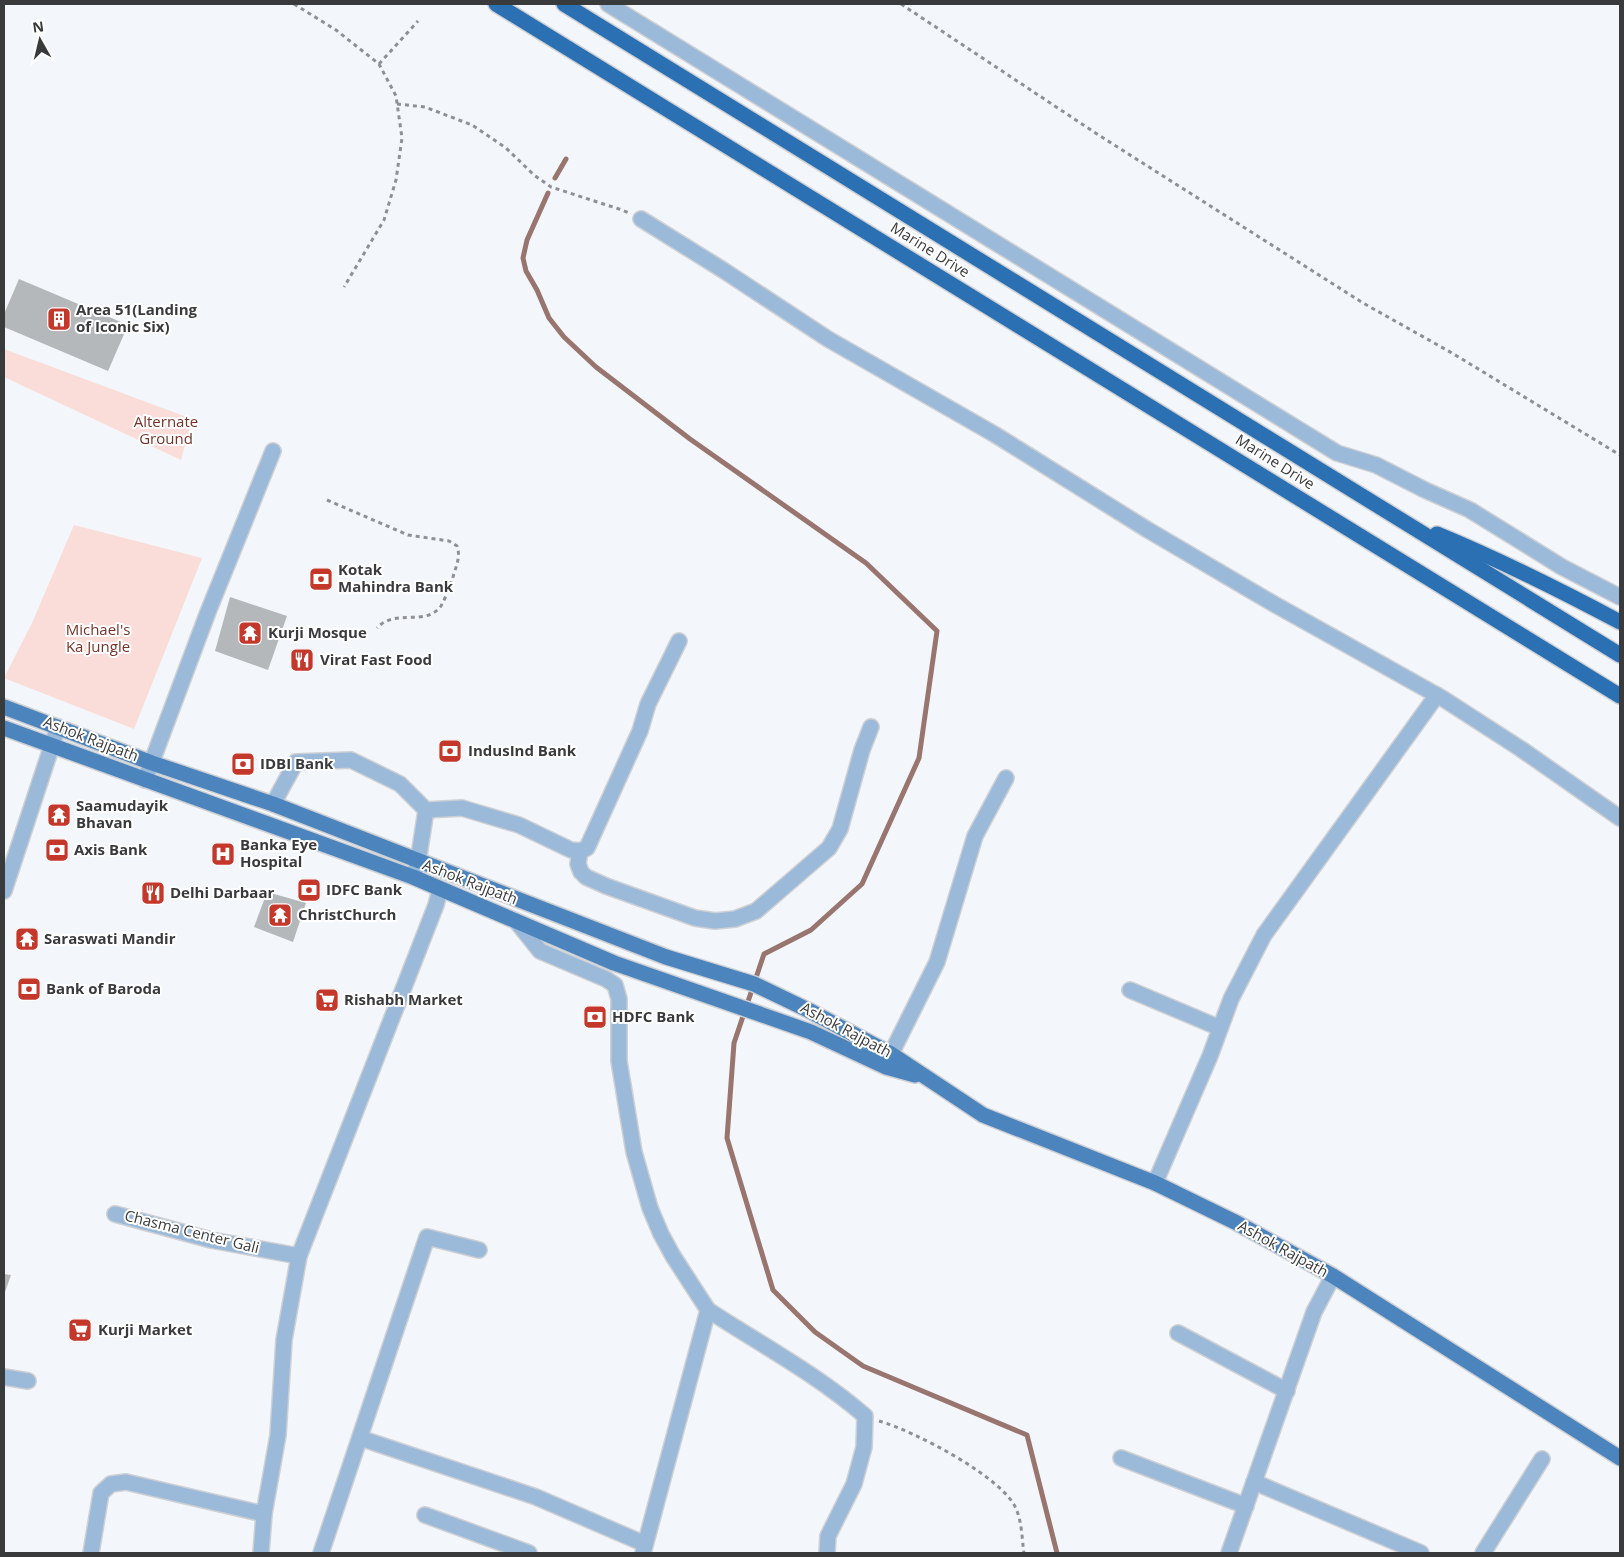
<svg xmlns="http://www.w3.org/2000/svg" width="1624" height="1557" viewBox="0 0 1624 1557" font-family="'Open Sans',sans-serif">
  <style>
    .green { fill: #faddd8 }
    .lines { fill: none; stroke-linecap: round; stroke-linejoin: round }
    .stream { stroke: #99756f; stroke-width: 5 }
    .building { fill: #b5b8bb }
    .minor-casing { stroke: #ced0d4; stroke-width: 18 }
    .major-casing { stroke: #ced0d4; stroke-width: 18 }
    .highway-casing { stroke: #ced0d4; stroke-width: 18 }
    .path { stroke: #8e9093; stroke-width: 3; stroke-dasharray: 4 4; stroke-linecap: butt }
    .minor { stroke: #9bb9d9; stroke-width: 15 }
    .major { stroke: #4c84be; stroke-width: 15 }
    .highway { stroke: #2a70b3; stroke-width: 15 }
    .labels { text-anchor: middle; stroke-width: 4; stroke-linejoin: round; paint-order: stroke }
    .street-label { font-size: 15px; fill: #393a3c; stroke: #fff }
    .poi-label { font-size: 15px; font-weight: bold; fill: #393a3c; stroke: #fff; text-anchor: start }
    .park-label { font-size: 15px; fill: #75332a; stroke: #fff }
  </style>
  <rect width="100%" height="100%" fill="#f3f6fa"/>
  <g class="green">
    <path d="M4,349L192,419L181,460L4,377Z"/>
    <path d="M74,525L202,558L134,729L4,678L32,623Z"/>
  </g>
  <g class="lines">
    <g class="stream">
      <path d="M555,178L566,159"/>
      <path d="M548,193L527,240L523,258L526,271L537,290L549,318L564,337L596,367L690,439L866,563L937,631L919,758L862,884L811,930L764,954L734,1043L727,1138L773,1290L815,1332L863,1366L1027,1435L1057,1553"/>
    </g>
  </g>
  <g class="building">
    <path d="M19,279L128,325L108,371L4,327V314Z"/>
    <path d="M230,597L287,616L268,670L215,651Z"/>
    <path d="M267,892L306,903L293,942L254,927Z"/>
    <path d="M4,1274L11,1275L4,1295Z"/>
  </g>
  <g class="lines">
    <g class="minor-casing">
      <g id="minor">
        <path d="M608,4L1337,453L1376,465L1425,490L1470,510L1562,567L1620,597"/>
        <path d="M641,219L723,270L828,339L994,434L1148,530L1274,604L1442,698L1521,749L1620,818"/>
        <path d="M145,780L208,612L273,451"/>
        <path d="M273,804L296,762L351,760L400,784L426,810L418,862L413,877"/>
        <path d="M426,810L462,808L519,825L571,850L580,851L587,848L640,731L648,704L679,641"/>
        <path d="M580,851L578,864L581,872L586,877L606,886L695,918L715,921L735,919L756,911L829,848L840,829L862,750L871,727"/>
        <path d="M4,891L58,727"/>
        <path d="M516,921L540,951L606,979L615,985L619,999V1061L634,1152L650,1208L661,1234L673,1256L708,1310L643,1553"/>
        <path d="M1130,990L1220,1028"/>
        <path d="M891,1054L937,962L975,836L1006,778"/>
        <path d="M1155,1183L1210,1056L1231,999L1264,935L1437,695"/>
        <path d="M115,1214L211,1240L299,1256"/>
        <path d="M708,1310C760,1344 818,1375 865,1416L864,1447L854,1484L828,1536L827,1553"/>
        <path d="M1178,1333L1287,1391"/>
        <path d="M4,1377L28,1381"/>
        <path d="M360,1438L536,1497L645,1544"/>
        <path d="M1121,1458L1246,1506"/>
        <path d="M1254,1482L1421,1553"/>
        <path d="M425,1515L529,1553"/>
        <path d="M91,1553L101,1493L111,1484L126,1482L264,1514"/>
        <path d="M261,1553L264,1514L278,1435L284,1340L299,1256L436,905L440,889"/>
        <path d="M321,1553L427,1237L479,1250"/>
        <path d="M1229,1553L1314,1312L1333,1276"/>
        <path d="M1483,1553L1542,1459"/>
      </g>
    </g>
    <g class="major-casing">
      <g id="major">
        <path d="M4,707L152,763L273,804L666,957L754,984L808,1010L891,1054L983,1115L1155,1183L1237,1223L1333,1276L1620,1458"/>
        <path d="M4,728L413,877L614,963L811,1032L886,1067L915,1075"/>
      </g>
    </g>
    <g class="highway-casing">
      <g id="highway">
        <path d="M496,4L1620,696"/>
        <path d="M564,4L1620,655"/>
        <path d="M1437,534C1500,560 1560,590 1620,622"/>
      </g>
    </g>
    <g class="path">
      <path d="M294,4L336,30L379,64L396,96L402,138L396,180L384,220L344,287"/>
      <path d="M901,4L1097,134L1363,303L1452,353L1620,455"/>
      <path d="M379,64L418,21"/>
      <path d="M397,104L425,107L472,125L506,148L534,175L551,187L619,209L629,213"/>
      <path d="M327,500L408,535L449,541L457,546C461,557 456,566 453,577C450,586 446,597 441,606C426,627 395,608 377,628"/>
      <path d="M879,1421C912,1430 1006,1478 1017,1511C1022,1524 1022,1540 1024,1553"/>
    </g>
    <use href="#minor" class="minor"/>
    <use href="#major" class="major"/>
    <use href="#highway" class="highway"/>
  </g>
  <defs>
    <g id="building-square" transform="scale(1.25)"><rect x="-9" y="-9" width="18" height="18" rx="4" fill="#c4372b" stroke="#fff"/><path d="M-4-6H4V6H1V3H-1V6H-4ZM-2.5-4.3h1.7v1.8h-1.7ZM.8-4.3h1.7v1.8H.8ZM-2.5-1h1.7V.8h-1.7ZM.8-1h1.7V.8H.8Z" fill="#fff"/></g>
    <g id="bank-square" transform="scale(1.25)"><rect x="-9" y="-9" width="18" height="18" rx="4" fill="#c4372b" stroke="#fff"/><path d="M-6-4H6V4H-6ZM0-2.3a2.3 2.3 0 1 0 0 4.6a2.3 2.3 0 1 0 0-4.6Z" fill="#fff"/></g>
    <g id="temple-square" transform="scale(1.25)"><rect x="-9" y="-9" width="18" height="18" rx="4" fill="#c4372b" stroke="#fff"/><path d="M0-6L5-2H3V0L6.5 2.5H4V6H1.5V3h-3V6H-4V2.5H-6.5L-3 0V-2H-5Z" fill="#fff"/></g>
    <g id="restaurant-square" transform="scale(1.25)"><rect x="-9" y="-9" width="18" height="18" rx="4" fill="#c4372b" stroke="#fff"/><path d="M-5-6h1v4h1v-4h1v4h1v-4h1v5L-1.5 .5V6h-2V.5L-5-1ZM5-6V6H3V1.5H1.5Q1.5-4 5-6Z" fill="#fff"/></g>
    <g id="hospital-square" transform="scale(1.25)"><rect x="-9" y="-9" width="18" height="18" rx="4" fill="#c4372b" stroke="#fff"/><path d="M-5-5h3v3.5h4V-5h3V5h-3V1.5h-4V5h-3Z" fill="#fff"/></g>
    <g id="supermarket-square" transform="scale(1.25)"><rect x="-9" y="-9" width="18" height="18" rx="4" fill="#c4372b" stroke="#fff"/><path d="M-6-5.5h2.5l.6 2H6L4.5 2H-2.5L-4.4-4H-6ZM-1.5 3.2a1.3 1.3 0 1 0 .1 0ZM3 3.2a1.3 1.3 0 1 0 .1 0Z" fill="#fff"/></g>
  </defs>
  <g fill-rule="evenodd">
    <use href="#building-square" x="59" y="319"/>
    <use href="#bank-square" x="321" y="579"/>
    <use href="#temple-square" x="250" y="633"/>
    <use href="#restaurant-square" x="302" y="660"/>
    <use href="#bank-square" x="450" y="751"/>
    <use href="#bank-square" x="243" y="764"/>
    <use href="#temple-square" x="59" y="815"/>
    <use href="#bank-square" x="57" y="850"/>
    <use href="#hospital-square" x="223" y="854"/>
    <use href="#bank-square" x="309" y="890"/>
    <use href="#restaurant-square" x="153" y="893"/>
    <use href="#temple-square" x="280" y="915"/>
    <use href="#temple-square" x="27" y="939"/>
    <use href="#bank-square" x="29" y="989"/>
    <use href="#supermarket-square" x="327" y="1000"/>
    <use href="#bank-square" x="595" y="1017"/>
    <use href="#supermarket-square" x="80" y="1330"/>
  </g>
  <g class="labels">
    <g class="street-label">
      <text transform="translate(930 250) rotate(32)" y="5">Marine Drive</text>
      <text transform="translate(1275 462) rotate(32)" y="5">Marine Drive</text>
      <text transform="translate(91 739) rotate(21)" y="5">Ashok Rajpath</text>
      <text transform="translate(470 882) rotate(21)" y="5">Ashok Rajpath</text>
      <text transform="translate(846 1030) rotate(28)" y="5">Ashok Rajpath</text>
      <text transform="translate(192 1232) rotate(14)" y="5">Chasma Center Gali</text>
      <text transform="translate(1283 1249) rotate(29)" y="5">Ashok Rajpath</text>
    </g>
    <g class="poi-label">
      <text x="76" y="315">Area 51(Landing<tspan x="76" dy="17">of Iconic Six)</tspan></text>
      <text x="338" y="575">Kotak<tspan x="338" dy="17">Mahindra Bank</tspan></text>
      <text x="268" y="638">Kurji Mosque</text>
      <text x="320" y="665">Virat Fast Food</text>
      <text x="468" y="756">IndusInd Bank</text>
      <text x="260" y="769">IDBI Bank</text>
      <text x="76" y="811">Saamudayik<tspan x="76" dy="17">Bhavan</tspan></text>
      <text x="240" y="850">Banka Eye<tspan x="240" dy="17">Hospital</tspan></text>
      <text x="74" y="855">Axis Bank</text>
      <text x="326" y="895">IDFC Bank</text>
      <text x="170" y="898">Delhi Darbaar</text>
      <text x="298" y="920">ChristChurch</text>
      <text x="44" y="944">Saraswati Mandir</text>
      <text x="46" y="994">Bank of Baroda</text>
      <text x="344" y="1005">Rishabh Market</text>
      <text x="612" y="1022">HDFC Bank</text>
      <text x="98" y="1335">Kurji Market</text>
    </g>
    <g class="park-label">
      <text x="166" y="427">Alternate<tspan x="166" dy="17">Ground</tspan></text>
      <text x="98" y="635">Michael's<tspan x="98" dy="17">Ka Jungle</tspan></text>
    </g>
  </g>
  <rect width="1624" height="1557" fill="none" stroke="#393a3c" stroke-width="10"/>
  <g transform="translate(40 40) rotate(352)" stroke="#ffffff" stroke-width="4" paint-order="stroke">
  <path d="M0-4L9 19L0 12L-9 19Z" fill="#393a3c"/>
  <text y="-8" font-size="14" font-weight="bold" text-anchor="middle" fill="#393a3c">N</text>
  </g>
</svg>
